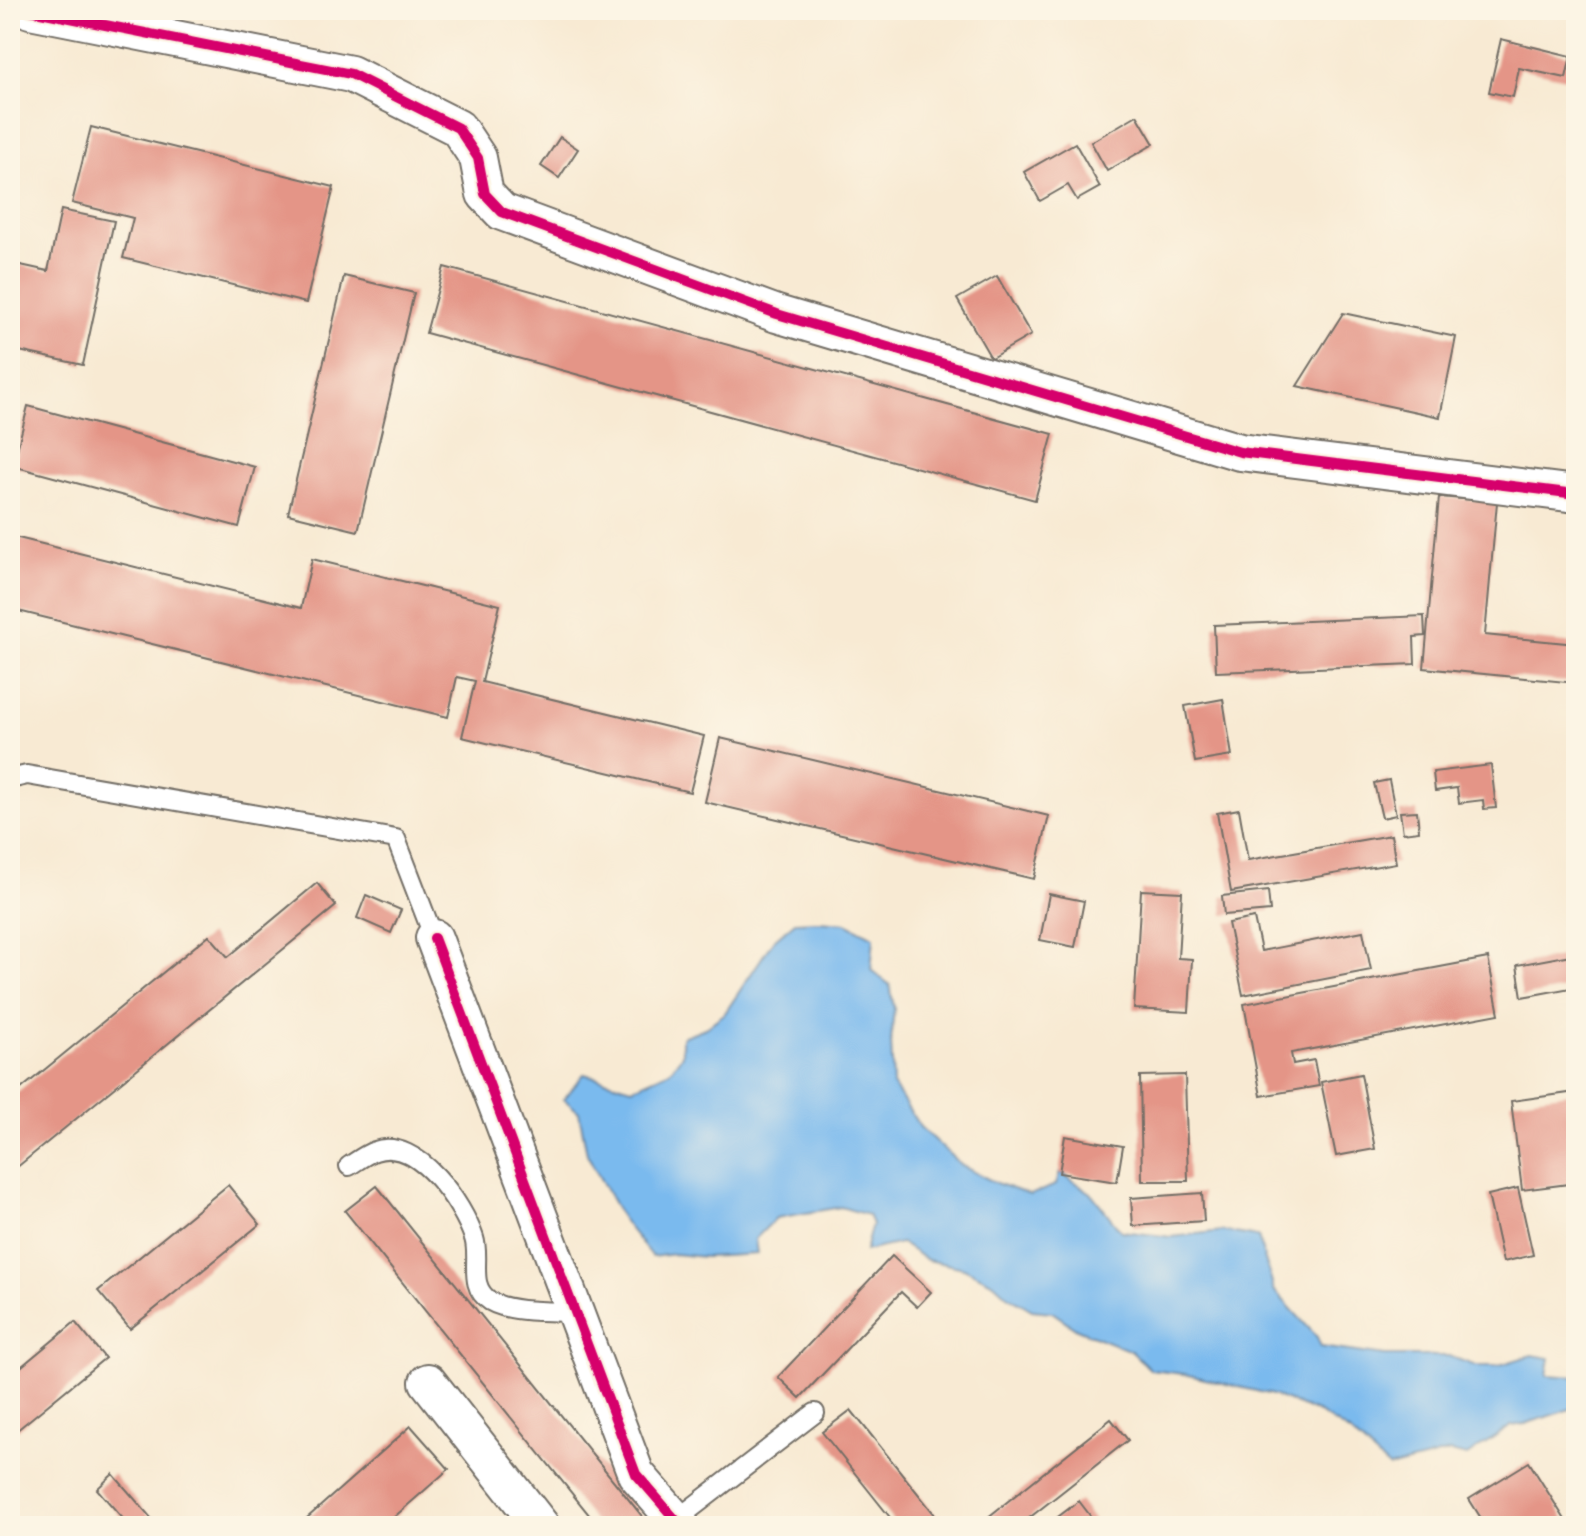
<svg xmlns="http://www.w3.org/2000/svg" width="1586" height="1536" viewBox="0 0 1586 1536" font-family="Mynerve,sans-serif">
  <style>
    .water { fill: #7abaee; stroke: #52728c; stroke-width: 2 }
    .building { fill: #e49587 }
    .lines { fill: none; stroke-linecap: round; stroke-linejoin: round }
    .service-casing { stroke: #736e66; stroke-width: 22 }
    .minor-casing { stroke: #736e66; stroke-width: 40 }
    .service { stroke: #fff; stroke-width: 18 }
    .minor { stroke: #fff; stroke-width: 36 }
    .cycleway-casing { stroke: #fcf5e5; stroke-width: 15 }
    .cycleway { stroke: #d6006c; stroke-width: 10 }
  </style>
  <rect width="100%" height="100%" fill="#fcf5e5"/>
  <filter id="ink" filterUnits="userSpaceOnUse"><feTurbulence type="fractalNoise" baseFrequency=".0125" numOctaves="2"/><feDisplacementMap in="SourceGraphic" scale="16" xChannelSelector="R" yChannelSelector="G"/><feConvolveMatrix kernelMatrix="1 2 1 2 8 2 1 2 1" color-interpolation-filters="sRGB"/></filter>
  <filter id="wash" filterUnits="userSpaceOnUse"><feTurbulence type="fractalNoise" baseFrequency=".006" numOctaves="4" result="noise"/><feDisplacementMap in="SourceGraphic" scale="32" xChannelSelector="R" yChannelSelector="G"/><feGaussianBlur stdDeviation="1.8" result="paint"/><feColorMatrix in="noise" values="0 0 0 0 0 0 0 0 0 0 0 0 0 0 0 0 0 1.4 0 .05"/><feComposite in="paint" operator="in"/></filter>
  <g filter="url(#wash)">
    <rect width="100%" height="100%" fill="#f8ead3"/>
    <path class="water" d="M818,921L846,923L874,937L871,970L890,985L894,1008L891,1041L893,1085L920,1127L962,1166L996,1183L1030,1195L1056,1185L1060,1172L1091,1193L1121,1231L1172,1237L1222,1231L1258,1237L1274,1290L1317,1337L1321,1347L1385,1356H1449L1476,1366H1496L1532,1355L1550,1358L1547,1375L1576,1377V1407L1525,1424L1511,1426L1467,1456L1450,1452L1389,1468L1352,1434L1319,1413L1273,1395L1184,1374L1151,1370L1131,1351L1077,1329L1052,1312L1032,1310L1007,1295L994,1283L964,1268L927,1260L901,1243L865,1251L872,1224L868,1215L841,1207L776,1218L755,1239L757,1254L705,1257L674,1254L652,1257L622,1219L602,1182L587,1154L579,1112L564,1099L584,1074L632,1088L670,1071L682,1055V1037L705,1028L725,1013L773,941L795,922Z"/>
    <g id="blocks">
      <g class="building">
        <path d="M1501,39L1571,56L1566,78L1519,68L1513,97L1489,92Z"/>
        <path d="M1137,115L1154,144L1107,171L1091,142Z"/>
        <path d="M91,127L334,187L306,303L123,258L133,218L72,203Z"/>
        <path d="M560,137L578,149L559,178L541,166Z"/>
        <path d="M1075,143L1100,187L1077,200L1068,185L1040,201L1024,172Z"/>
        <path d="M61,210L114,221L83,365L10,349V291L16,264L48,271Z"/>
        <path d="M444,267L1053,434L1035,500L426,333Z"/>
        <path d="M344,276L414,293L358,531L288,514Z"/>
        <path d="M997,276L1031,335L991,358L957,299Z"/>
        <path d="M1343,313L1456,337L1440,417L1297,386Z"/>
        <path d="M28,406L255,467L239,527L13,466Z"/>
        <path d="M1439,497L1497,502L1485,635L1576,644V683L1424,668Z"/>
        <path d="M10,536L301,608L312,559L500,605L482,682L704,736L690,792L462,737L475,681L457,677L448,717L10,609Z"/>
        <path d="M1424,616L1425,636L1414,637L1415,664L1216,672L1214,625Z"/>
        <path d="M1223,699L1232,756L1195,762L1185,706Z"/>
        <path d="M720,738L1049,816L1034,879L705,802Z"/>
        <path d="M1491,765L1496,808L1484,809L1483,800L1459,803L1457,788L1435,791L1433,772Z"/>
        <path d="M1389,780L1396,815L1382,818L1374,783Z"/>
        <path d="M1239,809L1248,860L1391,835L1396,863L1231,892L1217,813Z"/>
        <path d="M1417,811L1419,831L1403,833L1400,812Z"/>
        <path d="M317,883L336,906L10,1173V1098L209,935L228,957Z"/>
        <path d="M1141,890L1182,892L1178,958L1192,959L1189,1012L1134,1009Z"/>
        <path d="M1268,891L1270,911L1224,915L1222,896Z"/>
        <path d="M1049,894L1084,901L1075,947L1040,940Z"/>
        <path d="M366,895L401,910L391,933L357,918Z"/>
        <path d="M1254,918L1261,951L1363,931L1371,970L1243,995L1228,923Z"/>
        <path d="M1576,954V987L1522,997L1517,965Z"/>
        <path d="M1488,958L1499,1014L1291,1053L1293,1064L1314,1060L1319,1086L1261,1096L1244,1004Z"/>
        <path d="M1361,1074L1375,1149L1336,1156L1321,1082Z"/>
        <path d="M1185,1075L1188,1181H1142L1140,1076Z"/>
        <path d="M1576,1092V1183L1522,1190L1511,1101Z"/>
        <path d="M1065,1136L1123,1146L1117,1182L1059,1173Z"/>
        <path d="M228,1185L260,1224L130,1329L98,1291Z"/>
        <path d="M377,1186L650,1526H598L345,1211Z"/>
        <path d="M1518,1188L1533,1255L1503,1262L1488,1195Z"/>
        <path d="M1202,1193L1204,1221L1133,1226L1131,1198Z"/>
        <path d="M892,1256L931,1292L917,1307L901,1292L800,1398L778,1377Z"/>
        <path d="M75,1322L105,1358L10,1436V1376Z"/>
        <path d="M851,1410L944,1526H897L822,1432Z"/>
        <path d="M1111,1419L1128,1440L1019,1526H977Z"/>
        <path d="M411,1426L449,1469L384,1526H298Z"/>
        <path d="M1529,1462L1569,1526H1486L1469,1499Z"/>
        <path d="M113,1474L158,1526H120L126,1522L97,1489Z"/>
        <path d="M1079,1501L1098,1526H1046Z"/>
      </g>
    </g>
  </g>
  <g filter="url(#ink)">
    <use href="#blocks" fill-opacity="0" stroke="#736e66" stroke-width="2"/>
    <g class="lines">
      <g class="service-casing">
        <g id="service">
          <path d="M10,779L27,775L396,839L434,938"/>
          <path d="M349,1166C357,1161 366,1154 375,1151C418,1136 463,1205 474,1238C481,1259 467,1286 490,1301C510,1313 552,1311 576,1312"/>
          <path d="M676,1520L815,1413"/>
        </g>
      </g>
      <g class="minor-casing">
        <g id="minor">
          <path d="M30,10L351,74L458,128L478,158L485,194L502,212L777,314L1240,452L1576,494"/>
          <path d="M434,938L636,1474L681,1526"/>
          <path d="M428,1382L541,1526"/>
        </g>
      </g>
      <use href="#service" class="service"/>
      <use href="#minor" class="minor"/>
      <g class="cycleway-casing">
        <g id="cycleway">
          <path d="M30,10L351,74L458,128L478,158L485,194L502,212L777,314L1240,452L1576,494"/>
          <path d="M434,938L636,1474L681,1526"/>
        </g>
      </g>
      <use href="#cycleway" class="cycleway"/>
    </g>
  </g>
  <rect width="1586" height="1536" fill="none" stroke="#fcf5e5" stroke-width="40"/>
</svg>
